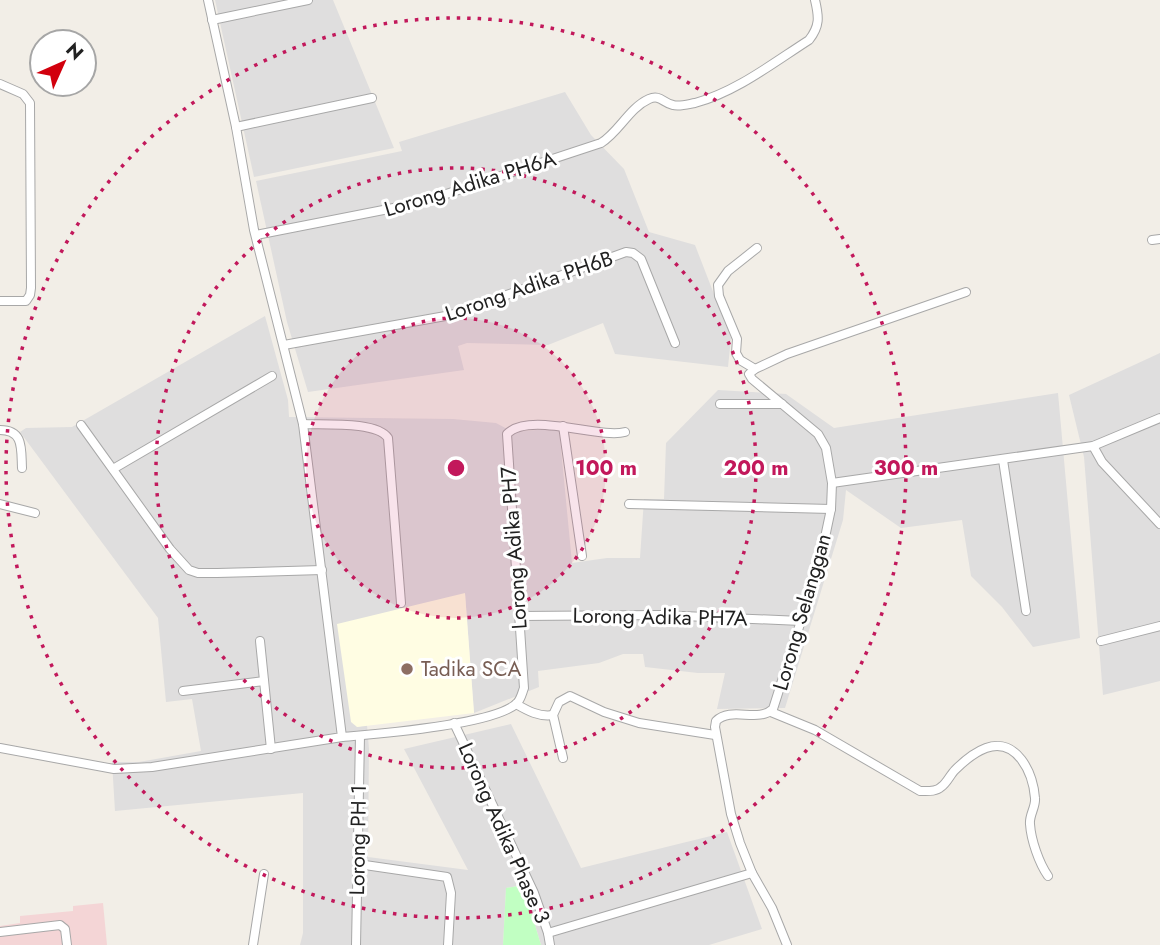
<svg xmlns="http://www.w3.org/2000/svg" width="1160" height="945" viewBox="0 0 1160 945" font-family="Jost,sans-serif">
  <style>
    .residential { fill: #dfdede }
    .commercial { fill: #f4d5d6 }
    .education { fill: #fffde3 }
    .park { fill: #c1ffc2 }
    .lines { fill: none; stroke-linecap: round; stroke-linejoin: round }
    .street-casing { stroke: #a8a8a8; stroke-width: 10 }
    .street { stroke: #fff; stroke-width: 8 }
    .ring { fill: none; stroke: #c2185b; stroke-width: 3.5; stroke-dasharray: 3.5 7 }
    .education-dot { fill: #8d6e63; stroke: #fff; stroke-width: 2.5 }
    .labels { text-anchor: middle; stroke-width: 6; stroke-linejoin: round; paint-order: stroke }
    .street-label { font-size: 21px; fill: #212121; stroke: #fff }
    .education-label { font-size: 21px; fill: #785e54; stroke: #fff; text-anchor: start }
    .centre { fill: #c2185b; stroke: #fff; stroke-width: 3.5 }
    .ring-label { font-size: 21px; text-anchor: middle; font-weight: bold; fill: #c2185b; stroke: #fff; stroke-width: 6; stroke-linejoin: round; paint-order: stroke }
  </style>
  <rect width="100%" height="100%" fill="#f2eee7"/>
  <g class="residential">
    <path d="M215,0H333L394,148L254,177Z"/>
    <path d="M565,92L591,135L624,169L649,232L695,245L731,338L728,367L615,354L603,323L548,345L467,343L458,346L464,370L308,392L287,322L256,181L402,151L399,142Z"/>
    <path d="M265,316L288,400L289,417L453,419L496,423L513,432L559,428L572,563L607,558H640L644,499H664L666,443L718,390L786,394L834,428L1058,393L1080,638L1033,647L1002,607L971,576L962,520L901,528L846,490L843,520L785,708L717,709L725,673H698L645,667L643,654H623L599,663L538,671L539,687L474,713L465,594L357,727L367,725L369,749L368,857L468,870L404,749L511,724L581,868L727,832L762,929L709,945H541L523,885L506,888L503,945H300L303,933V793L115,811L112,762H139L201,751L192,699L166,702L158,618L20,432L26,428L72,427Z"/>
    <path d="M1160,353V681L1103,695L1084,457L1069,395Z"/>
  </g>
  <path class="commercial" d="M103,903L107,945H0V926L20,923V916L73,911V906Z"/>
  <path class="education" d="M465,593L474,713L357,727L351,722L337,624Z"/>
  <path class="park" d="M523,885L541,945H503L506,888Z"/>
  <g class="lines">
    <g class="street-casing">
      <g id="street">
        <path d="M212,20L308,0"/>
        <path d="M0,84L23,94L30,103L31,288L30,295L26,301H0"/>
        <path d="M236,127L372,98"/>
        <path d="M256,235L419,203L601,143C619,132 629,108 649,99C660,94 663,103 673,105C679,107 689,104 695,103C736,92 773,63 809,40C820,26 819,17 815,0"/>
        <path d="M1152,240L1160,239"/>
        <path d="M284,345L451,315L626,252L633,253L641,259L675,343"/>
        <path d="M755,369L740,360L736,353L737,339L719,296L718,285L728,271L757,248"/>
        <path d="M720,404H782"/>
        <path d="M303,424C324,425 377,421 388,438L401,603"/>
        <path d="M81,425L170,549L189,570L198,573H217L322,570"/>
        <path d="M563,426L582,556"/>
        <path d="M0,430C24,430 21,449 22,468"/>
        <path d="M1093,446L1102,462L1160,524"/>
        <path d="M1003,460L1026,611"/>
        <path d="M113,469L272,376"/>
        <path d="M832,483L1093,446L1160,418"/>
        <path d="M0,504L35,513"/>
        <path d="M629,504L831,509"/>
        <path d="M519,616L660,615L801,621"/>
        <path d="M260,641L271,749"/>
        <path d="M1101,641L1160,626"/>
        <path d="M183,691L264,681"/>
        <path d="M516,704C528,711 539,717 553,715"/>
        <path d="M771,712L815,730L920,791C927,791 936,792 941,787C947,783 950,775 955,770C963,762 975,752 986,748C1017,737 1033,773 1035,798C1036,807 1029,815 1030,824C1031,840 1039,863 1048,876"/>
        <path d="M454,723L534,893L548,933L550,945"/>
        <path d="M342,737C376,734 495,725 517,703C521,699 522,693 524,688L507,434C529,411 599,439 625,432"/>
        <path d="M0,748L114,769L152,767L342,737L303,424L254,230L236,127L208,0"/>
        <path d="M563,758L553,715L559,702L570,696L604,712L639,723L715,735"/>
        <path d="M358,864L447,877L451,893L448,945"/>
        <path d="M0,932L60,925L65,929L67,945"/>
        <path d="M548,933L752,873"/>
        <path d="M253,945L264,874"/>
        <path d="M356,945L360,736"/>
        <path d="M787,945L772,908L752,873L740,843L731,814L715,727L716,721C731,706 758,723 773,709L820,561L831,509L832,483L826,448L818,434L752,379L749,374L755,369L787,354L966,292"/>
      </g>
    </g>
    <use href="#street" class="street"/>
  </g>
  <circle cx="456" cy="468" r="150" fill="#c2185b" fill-opacity=".12"/>
  <g class="ring">
    <circle cx="456" cy="468" r="150"/>
    <circle cx="456" cy="468" r="300"/>
    <circle cx="456" cy="468" r="450"/>
  </g>
  <circle class="education-dot" cx="407" cy="669" r="7"/>
  <g class="labels">
    <g class="street-label">
      <text transform="translate(470 184) rotate(-17)" y="7">Lorong Adika PH6A</text>
      <text transform="translate(529 286) rotate(-19)" y="7">Lorong Adika PH6B</text>
      <text transform="translate(514 548) rotate(-94)" y="7">Lorong Adika PH7</text>
      <text transform="translate(802 612) rotate(-74)" y="7">Lorong Selanggan</text>
      <text transform="translate(660 617) rotate(1)" y="7">Lorong Adika PH7A</text>
      <text transform="translate(504 833) rotate(66)" y="7">Lorong Adika Phase 3</text>
      <text transform="translate(358 840) rotate(-89)" y="7">Lorong PH 1</text>
    </g>
    <g class="education-label">
      <text x="421" y="676">Tadika SCA</text>
    </g>
  </g>
  <circle cx="456" cy="468" r="10" class="centre"/>
  <g class="ring-label">
    <text x="606" y="475">100 m</text>
    <text x="756" y="475">200 m</text>
    <text x="906" y="475">300 m</text>
  </g>
  <g transform="translate(63 63) rotate(45)"><circle r="33" fill="#ffffff" stroke="#a6a6a6" stroke-width="2"/>
  <path d="M0-5L12 26L0 18L-12 26Z" fill="#d2000d"/>
  <text y="-10" font-size="19" font-weight="bold" text-anchor="middle" fill="#212121">N</text>
  </g>
</svg>
